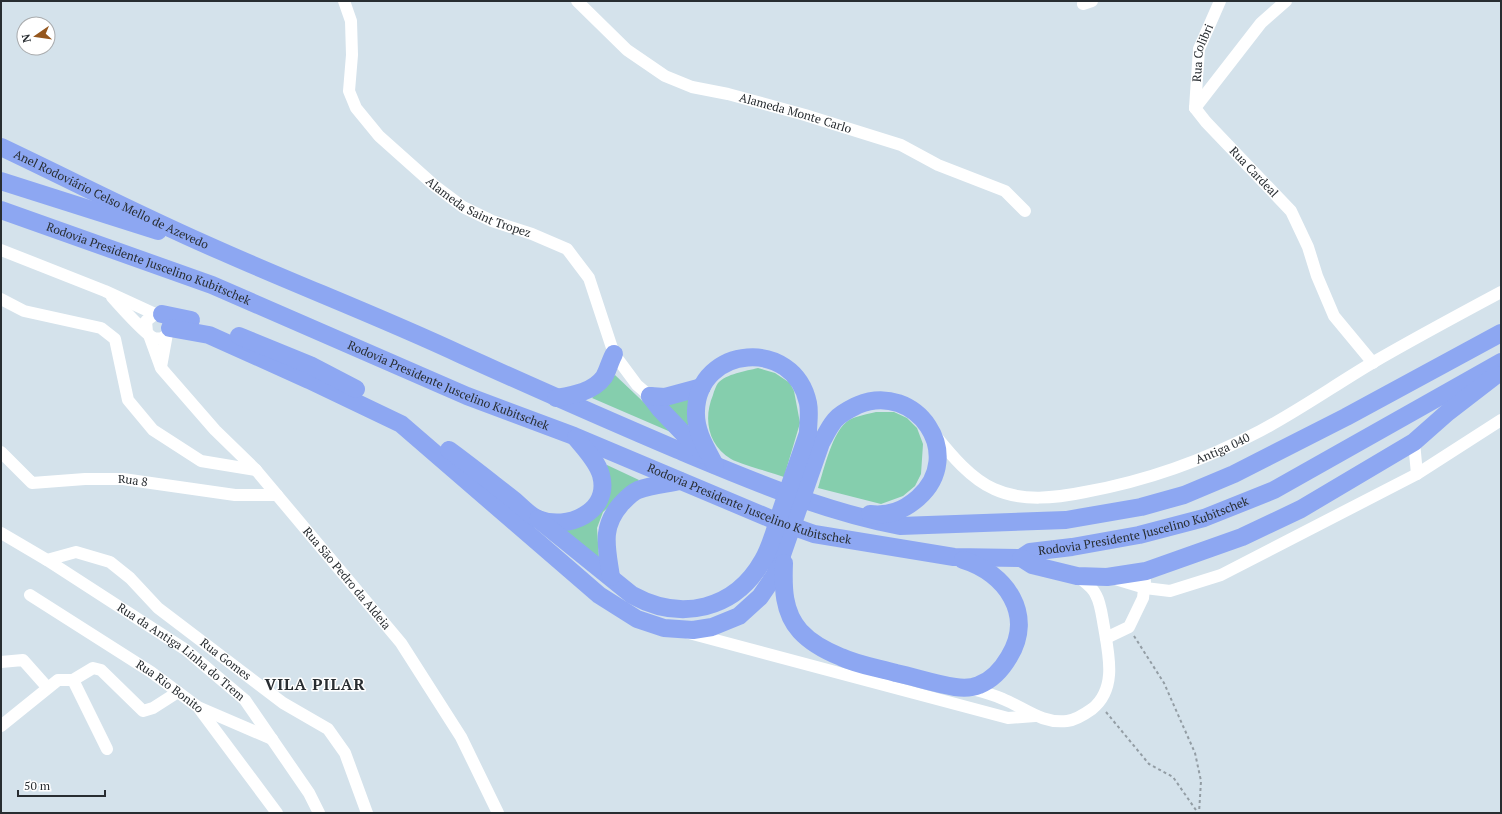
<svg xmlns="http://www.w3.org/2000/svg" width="1502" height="814" viewBox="0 0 1502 814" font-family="'PT Serif',serif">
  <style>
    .green { fill: #85cead }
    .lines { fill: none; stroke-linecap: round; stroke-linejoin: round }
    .path { stroke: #939da4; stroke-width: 2; stroke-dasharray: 3 3; stroke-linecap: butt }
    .minor { stroke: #fff; stroke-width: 12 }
    .highway { stroke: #8da7f2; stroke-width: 18 }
    .labels { text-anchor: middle; stroke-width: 3; stroke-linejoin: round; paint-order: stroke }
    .street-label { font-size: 12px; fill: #282d31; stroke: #fff }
    .district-label { font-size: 16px; font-weight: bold; letter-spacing: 1px; fill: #282d31; stroke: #fff }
  </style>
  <rect width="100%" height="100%" fill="#d4e2eb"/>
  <g class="green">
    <path d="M758,368L775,373L790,383L794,391L800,423L784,477C771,472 742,465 731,459C708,445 703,419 713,395C714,391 716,386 718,383C726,374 746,371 758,368Z"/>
    <path d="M615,375L674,431L673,433L592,398Z"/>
    <path d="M690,399L688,428L664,405Z"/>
    <path d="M876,412H894L907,418L917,428L923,444L921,474L915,486L903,496L881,504L818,488C824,470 832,431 849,420C857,416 868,414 876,412Z"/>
    <path d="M607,465L639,480L603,512L597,528L599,558L561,527L582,524L607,469Z"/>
  </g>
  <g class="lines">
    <g class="path">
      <path d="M1134,636L1164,683L1195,753L1201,781L1199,813"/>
      <path d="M1106,712L1149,764L1173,777L1198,813"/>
    </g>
    <g class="minor">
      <path id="s1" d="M344,1L351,21L352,55L349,91L356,108L379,136L435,186L463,207L492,221L532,234L567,249L589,278L614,354L637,385L650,396"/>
      <path id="s2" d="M577,1L627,50L665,76L692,87L728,94L805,115L901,145L938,165L1005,191L1025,211"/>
      <path d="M1083,4L1092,1"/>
      <path id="s3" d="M1195,108L1206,122L1291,211L1308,247L1317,276L1334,316L1373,363"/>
      <path d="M1195,108L1261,23L1286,1"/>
      <path id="s4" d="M1195,108L1199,49L1220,1"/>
      <path d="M1,250L105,291L155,314"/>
      <path d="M112,297C120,306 144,332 152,337C166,344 178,324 162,314H155L146,321L147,332"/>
      <path d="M1,299L24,311L101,328L115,339L128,400L153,430L201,461L256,470"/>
      <path id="s5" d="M149,335L161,368L215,430L256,470L401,643L461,737L498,813"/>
      <path d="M161,367L167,334"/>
      <path id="s6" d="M935,435C951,455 971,479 994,489C1022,502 1056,498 1085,492C1146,481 1205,460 1260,431C1298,411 1335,385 1372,363C1415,338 1458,315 1501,292"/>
      <path d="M1414,442L1417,474"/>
      <path id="s7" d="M1,452L32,483L85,479H123L235,495H277"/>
      <path id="s8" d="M1,533L47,560L186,650L245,700L309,793L319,813"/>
      <path id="s9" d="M47,560L76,552L110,562L130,578L158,608L283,703L328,729L345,753L367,813"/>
      <path d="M1112,578L1145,588L1170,591L1221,575L1417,474L1501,420"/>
      <path id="s10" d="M30,595L151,672L198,707L277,813"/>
      <path d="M689,633L1008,718L1035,716"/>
      <path d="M1106,638L1129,627L1143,598L1145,581"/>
      <path d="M1,662L23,660L47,687"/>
      <path d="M73,680L107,749"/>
      <path d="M968,688C980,691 992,694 1003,699C1025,708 1042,724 1067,721C1076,720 1085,714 1092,709C1117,689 1109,656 1104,627C1102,617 1101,604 1096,595C1092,586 1084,582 1077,576"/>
      <path d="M200,708L272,739"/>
      <path d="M1,726L58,680H73L93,668L101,670L143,711L153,708L178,692"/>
    </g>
    <g class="highway">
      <path id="s11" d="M1,147C75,182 148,220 223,252C302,287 383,318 462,355C533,387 605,419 678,450C750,480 822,511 900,526L1066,520L1141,507L1184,495L1234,474L1346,417L1501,333"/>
      <path d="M1,181L158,231"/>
      <path id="s12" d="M1,210L212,285L467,396L574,436L769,518L814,534L954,557L1021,558L1030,552L1072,547L1139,535L1204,518L1274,490L1501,362"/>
      <path d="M162,314L191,320"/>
      <path d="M170,328L209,335L309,380L401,424L599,595L637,619L664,628L693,630L712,627L739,616L760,597L775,575L821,443C825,436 829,427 835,420C841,413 850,409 858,405C916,381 967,455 918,498C903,511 889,516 870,514"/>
      <path d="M239,336L310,365L356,389"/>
      <path d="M650,396L660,409L704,455"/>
      <path d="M650,396L665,397L702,387"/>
      <path d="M556,398C573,395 593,392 604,377C608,370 610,361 614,354"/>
      <path d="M449,450C471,466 492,483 514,500C521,506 530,516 538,519C567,531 611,512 601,475C597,461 585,449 576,438"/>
      <path d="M538,519L632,595C681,622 735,610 763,560C771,546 775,530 780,514C789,487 799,460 808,433C808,423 810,413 808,403C794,337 698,345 696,411C695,431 706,448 715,465"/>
      <path d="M1021,558L1032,565L1077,576L1107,577L1146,571L1242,537L1301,509L1414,442L1448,412L1496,375"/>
      <path d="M784,563C783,587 783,612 800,631C811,643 826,651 841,657C858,665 878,668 896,673C915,677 935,684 955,687C962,688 972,688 979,685C992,680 1002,669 1009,657C1035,615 1006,573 963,560"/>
      <path d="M611,577C607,548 600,528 621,504C626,499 631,493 638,490C651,485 666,484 680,481"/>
    </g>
  </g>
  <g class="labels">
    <g class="street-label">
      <text dy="4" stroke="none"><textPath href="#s4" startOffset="56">Rua Colibri</textPath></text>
      <text dy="4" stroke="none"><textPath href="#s2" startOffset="252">Alameda Monte Carlo</textPath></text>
      <text dy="4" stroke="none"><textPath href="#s3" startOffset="87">Rua Cardeal</textPath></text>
      <text dy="4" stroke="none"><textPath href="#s11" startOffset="122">Anel Rodoviário Celso Mello de Azevedo</textPath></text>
      <text dy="4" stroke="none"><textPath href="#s1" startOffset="270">Alameda Saint Tropez</textPath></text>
      <text dy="4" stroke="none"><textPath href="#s12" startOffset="157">Rodovia Presidente Juscelino Kubitschek</textPath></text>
      <text dy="4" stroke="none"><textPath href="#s12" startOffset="481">Rodovia Presidente Juscelino Kubitschek</textPath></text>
      <text dy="4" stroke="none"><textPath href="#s6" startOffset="318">Antiga 040</textPath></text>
      <text dy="4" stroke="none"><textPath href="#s7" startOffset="145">Rua 8</textPath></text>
      <text dy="4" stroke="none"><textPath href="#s12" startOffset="805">Rodovia Presidente Juscelino Kubitschek</textPath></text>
      <text dy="4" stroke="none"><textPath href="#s12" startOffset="1212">Rodovia Presidente Juscelino Kubitschek</textPath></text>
      <text dy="4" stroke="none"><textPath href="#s5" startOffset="316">Rua São Pedro da Aldeia</textPath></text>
      <text dy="4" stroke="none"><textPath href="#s8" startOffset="216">Rua da Antiga Linha do Trem</textPath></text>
      <text dy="4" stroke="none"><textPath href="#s9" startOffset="217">Rua Gomes</textPath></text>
      <text dy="4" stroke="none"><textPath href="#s10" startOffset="167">Rua Rio Bonito</textPath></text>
    </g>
    <g class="district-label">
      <text x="315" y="690">VILA PILAR</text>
    </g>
  </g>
  <rect width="1502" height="814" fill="none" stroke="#282d31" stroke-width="4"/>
  <g transform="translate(36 36) rotate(257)"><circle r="19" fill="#ffffff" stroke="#a9abad"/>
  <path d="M0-3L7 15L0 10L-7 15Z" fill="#95571d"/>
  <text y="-6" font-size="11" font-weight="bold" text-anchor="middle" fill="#282d31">N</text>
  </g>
  <path d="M18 790v6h87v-6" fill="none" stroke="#282d31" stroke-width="2"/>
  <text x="24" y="790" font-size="12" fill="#282d31" stroke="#ffffff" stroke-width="3" paint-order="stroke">50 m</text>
</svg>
